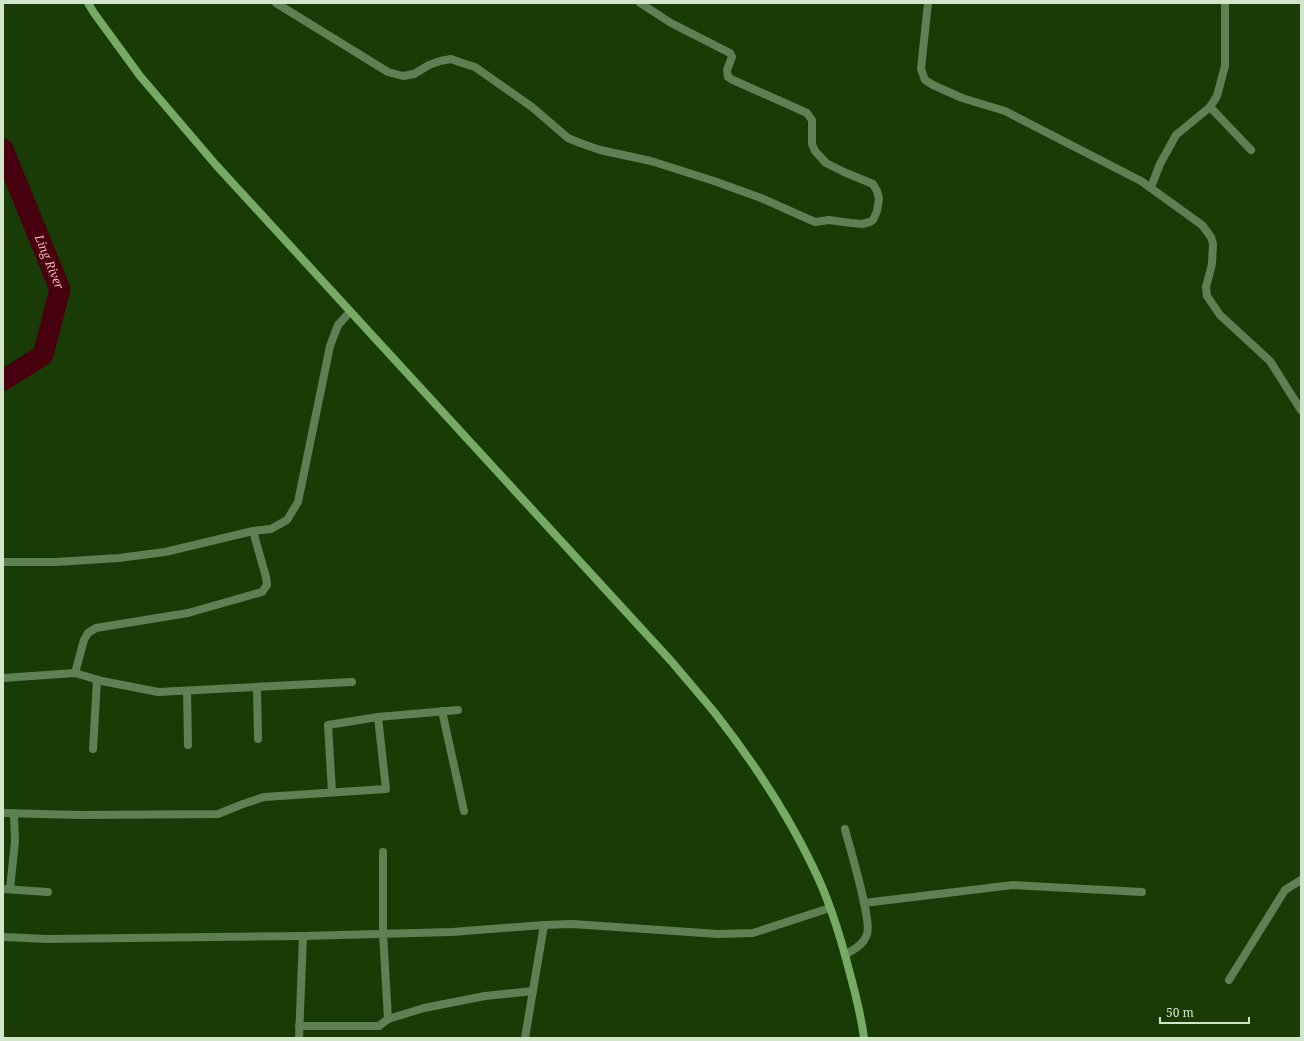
<svg xmlns="http://www.w3.org/2000/svg" width="1304" height="1041" viewBox="0 0 1304 1041" font-family="'Noto Serif',serif">
  <style>
    .lines { fill: none; stroke-linecap: round; stroke-linejoin: round }
    .river { stroke: #47000e; stroke-width: 21 }
    .street { stroke: #5f7f54; stroke-width: 8 }
    .secondary { stroke: #77aa65; stroke-width: 8 }
    .labels { text-anchor: middle; stroke-width: 3.5; stroke-linejoin: round; paint-order: stroke }
    .water-label { font-size: 12px; font-style: italic; fill: #f6b1b3; stroke: #193c07 }
  </style>
  <rect width="100%" height="100%" fill="#193c07"/>
  <g class="lines">
    <path class="river" id="s1" d="M3,149L60,289L43,355L3,380"/>
    <g class="street">
      <path d="M276,3L388,72L403,76L414,74L429,65L440,61L451,59L462,63L475,67L532,107L568,138L580,143L600,150L651,161L714,181L761,198L815,222L829,220L851,223L862,224L870,222L873,220L877,211L879,199L877,191L873,184L844,172L826,163L815,151L812,144V120L807,113L733,80L728,77L727,70L732,57L730,53L671,23L640,3"/>
      <path d="M928,3L921,69L925,80L933,85L962,98L1005,111L1141,181L1202,225L1211,237L1213,244L1212,264L1206,287L1207,296L1220,315L1270,361L1301,410"/>
      <path d="M1210,107L1251,150"/>
      <path d="M1151,187L1160,164L1176,135L1210,107L1217,96L1225,66V3"/>
      <path d="M253,531L271,529L287,520L298,502L330,346L338,325L350,312"/>
      <path d="M3,562H56L119,558L165,552L253,531L266,577L267,585L262,592L188,613L96,628L88,633L84,640L75,673"/>
      <path d="M3,678L75,673L102,681L158,692L352,682"/>
      <path d="M257,687L258,739"/>
      <path d="M187,691L188,745"/>
      <path d="M442,711L464,811"/>
      <path d="M93,749L97,680"/>
      <path d="M332,792L328,725L378,717L458,710"/>
      <path d="M3,813L81,815L218,814L243,804L264,797L386,789L378,717"/>
      <path d="M845,829C850,849 872,920 867,934C864,945 854,949 845,955"/>
      <path d="M383,852V933L388,1019"/>
      <path d="M3,889L48,892"/>
      <path d="M10,889L15,841L14,813"/>
      <path d="M864,903L1013,885L1142,892"/>
      <path d="M3,937L47,939L303,936L452,932L544,925L572,924L718,934L753,933L830,908"/>
      <path d="M1229,980L1285,890L1301,880"/>
      <path d="M299,1026H379L388,1019L424,1008L485,996L533,991"/>
      <path d="M299,1038L303,936"/>
      <path d="M525,1038L544,925"/>
    </g>
    <path class="secondary" d="M88,3L94,13L140,76L216,165L672,662C686,679 701,696 715,713C751,759 787,813 813,867C829,899 840,935 849,970C855,992 861,1015 864,1038"/>
  </g>
  <g class="labels">
    <g class="water-label">
      <text dy="4" stroke="none"><textPath href="#s1" startOffset="122">Ling River</textPath></text>
    </g>
  </g>
  <rect width="1304" height="1041" fill="none" stroke="#d0e5c9" stroke-width="8"/>
  <path d="M1160 1017v6h89v-6" fill="none" stroke="#d0e5c9" stroke-width="2"/>
  <text x="1166" y="1017" font-size="12" fill="#d0e5c9" stroke="#193c07" stroke-width="3" paint-order="stroke">50 m</text>
</svg>
